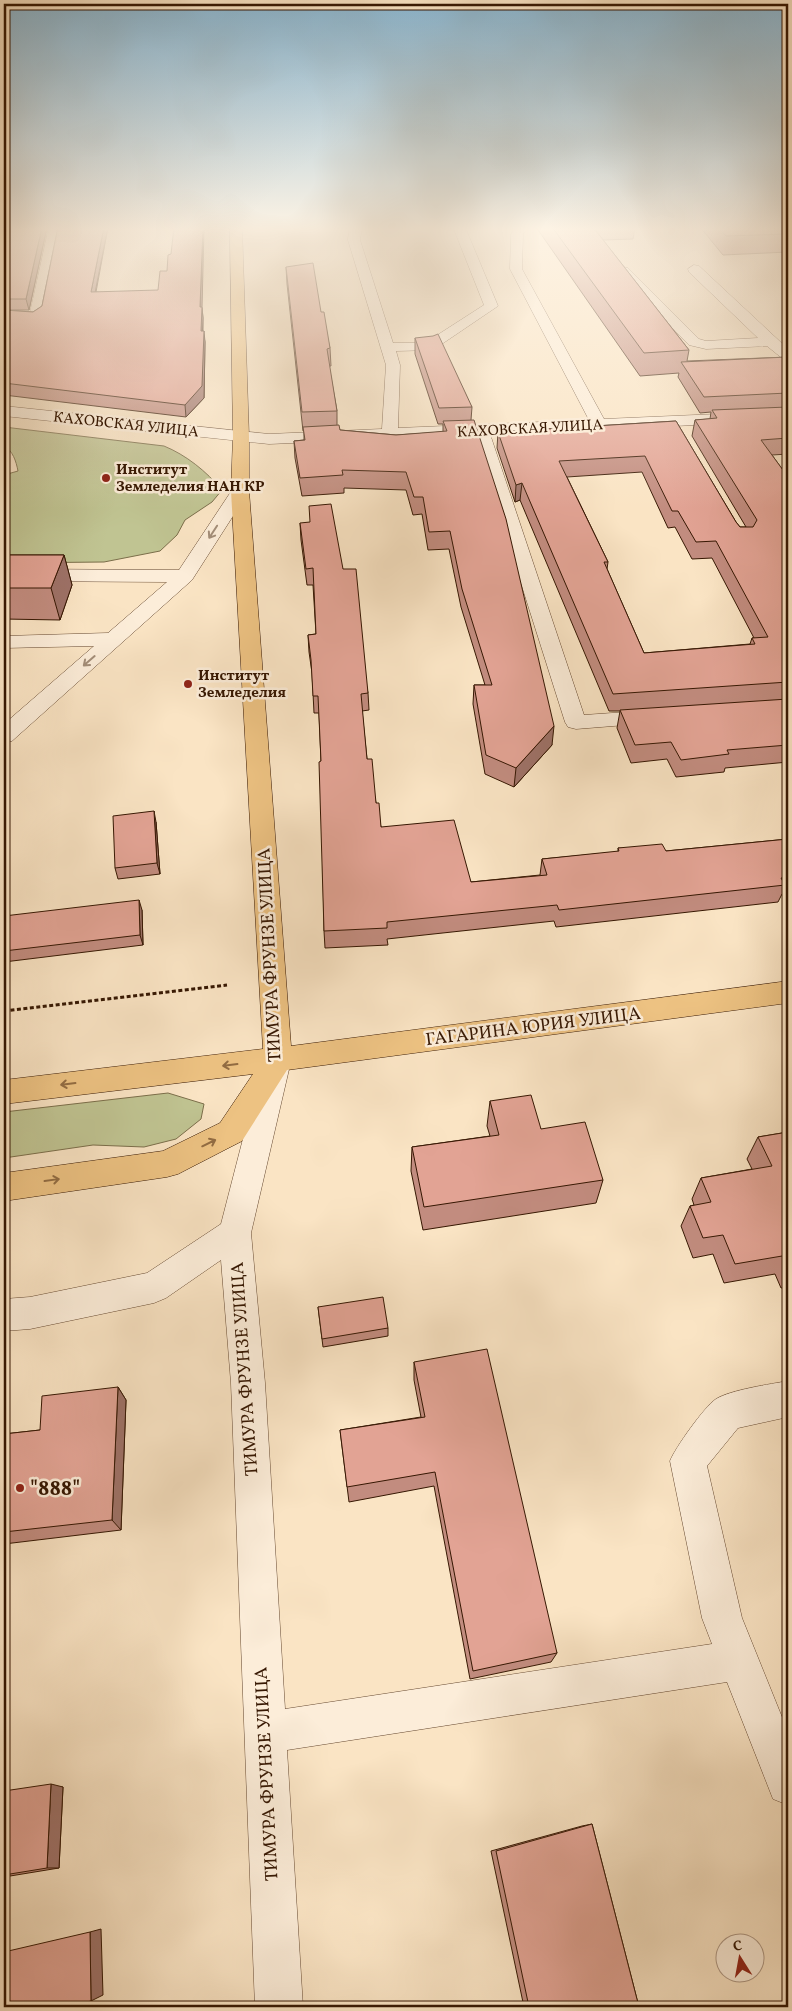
<svg xmlns="http://www.w3.org/2000/svg" width="792" height="2011" viewBox="0 0 792 2011" font-family="Vollkorn,serif">
  <style>
    .green { fill: #c0c492; stroke: #7b6e4a }
    .lines { fill: none; stroke-linecap: round; stroke-linejoin: round }
    .minor-casing { stroke: #674a32; stroke-width: 1 }
    .major-casing { stroke: #361702; stroke-width: 1 }
    .path { stroke: #361702; stroke-width: 3; stroke-dasharray: 4 2.5; stroke-linecap: butt }
    .minor { fill: #fcedd9; fill-rule: evenodd }
    .major { fill: #edc282; fill-rule: evenodd }
    .wall { fill: #c28c7f; stroke: #361702; fill-rule: evenodd }
    .shaded-wall { fill: #9e7268; stroke: #361702 }
    .building { fill: #e2a394; stroke: #361702; fill-rule: evenodd }
    .oneway { stroke: #a38d78 }
    .oneway2 { stroke: #926c42 }
    .poi-dot { fill: #8f2418; stroke: #fcedd9; stroke-width: 2 }
    .labels { text-anchor: middle; stroke-width: 5; stroke-linejoin: round; paint-order: stroke }
    .far-street-label { font-size: 15px; fill: #361702; stroke: #fcedd9 }
    .far-poi-label { font-size: 15px; font-weight: bold; fill: #361702; stroke: #fcedd9; text-anchor: start }
    .street-label { font-size: 18px; fill: #361702; stroke: #fcedd9 }
    .near-poi-label { font-size: 21px; font-weight: bold; fill: #361702; stroke: #fcedd9; text-anchor: start }
  </style>
  <rect width="100%" height="100%" fill="#fae4c4"/>
  <filter id="stains"><feTurbulence type="fractalNoise" baseFrequency=".004" numOctaves="4"/><feColorMatrix values="0 0 0 0 .2 0 0 0 0 .09 0 0 0 0 .02 0 0 0 .5 -.17"/></filter>
  <radialGradient id="worn" r=".72"><stop offset=".6" stop-color="#630" stop-opacity="0"/><stop offset="1" stop-color="#630" stop-opacity=".3"/></radialGradient>
  <g class="green">
    <path d="M4,427L164,446C186,455 206,471 222,490L212,502L185,520L177,535L160,551L104,562L4,563V475L18,471C16,461 13,451 4,446Z"/>
    <path d="M168,1093L204,1104L201,1119L176,1139L144,1147L93,1145L4,1158V1112Z"/>
  </g>
  <g class="lines">
    <g class="minor-casing">
      <g id="minor">
        <path d="M49,227H61L43,317L36,321L4,319V311L30,312Z"/>
        <path d="M350,227H362L360,240L393,343H425L484,305L453,227H465L498,306L433,350L396,351L400,365L398,428L589,420L510,269L511,234L516,227H528L523,234L522,269L604,419L788,411V421L490,434L584,715L655,710L663,712L666,717L663,722L576,729L568,727L565,722L474,435L269,444L4,416V406L269,434L382,429L386,365L348,240Z"/>
        <path d="M694,265L699,266L788,349V360L783,359L767,346L706,349L689,345L617,271L623,267L628,268L699,339L706,341L758,338L689,272L688,269Z"/>
        <path d="M240,486L246,487L249,491L192,580L12,741L4,743V724L94,646L4,648V636L108,633L167,582L4,581V569L179,570L234,487Z"/>
        <path d="M276,1053L286,1057L290,1065L251,1233L265,1383L285,1709L712,1644L702,1618L670,1461C675,1448 705,1406 716,1399C730,1390 771,1384 788,1381V1417L738,1428L707,1466L742,1618L788,1732V1805L773,1799L727,1682L287,1750L303,2007H255L231,1383L221,1260L166,1298L154,1303L30,1329L4,1331V1299L30,1297L147,1273L221,1224L262,1065L266,1057Z"/>
      </g>
    </g>
    <g class="major-casing">
      <path id="major" d="M230,227H242L249,437V491L291,1046L788,981V1003L287,1070L242,1141L178,1174L167,1177L4,1201V1173L163,1151L220,1123L253,1074L4,1104V1080L263,1049L231,491L233,437Z"/>
    </g>
    <path class="path" d="M4,1011L227,985"/>
    <use href="#minor" class="minor"/>
    <use href="#major" class="major"/>
  </g>
  <g class="wall">
    <path d="M4,227H47L29,310H4Z"/>
    <path d="M58,227H108L96,292L202,308L203,318V331L205,342L204,398L186,417L4,395V310L33,312L42,306Z"/>
    <path d="M536,227H635L633,239L603,240L689,350L687,361L788,357V454L772,455L788,477V762L725,768L724,772L676,777L667,759L631,763L617,728L620,711H609L520,500L515,502L497,448L498,432L676,421L736,522L740,527H746L692,436L695,420L710,419L711,412L700,413L678,377L679,373L640,376ZM642,472L668,528L675,527L692,559L712,558L754,638H752L750,644L644,653L607,569L608,562L567,477Z"/>
    <path d="M700,227H788V252L723,255Z"/>
    <path d="M286,267L321,312L330,348L331,366H329L337,411V426L340,430L396,435L443,432V424H438L415,354V338L472,407L471,420L552,745L514,787L485,774L473,704L474,685H485L461,607L449,549L428,550L422,514L413,515L406,490L344,488V493L302,496L295,458L294,441L304,440V431H303L287,284Z"/>
    <path d="M300,523L343,569L368,693L369,710L362,711L367,759L381,827L471,882L540,875L542,859L618,852V848L666,851L788,839V893L782,894L778,902L556,927L554,921L387,939L388,945L325,948L324,931L321,761L319,713H314L312,673L309,652L308,635L316,634L313,585H307L301,540Z"/>
    <path d="M4,555H64L72,585L60,620L4,619Z"/>
    <path d="M156,822L160,874L118,879L115,868Z"/>
    <path d="M142,910L143,945L4,962V916Z"/>
    <path d="M490,1101L541,1129L603,1180L596,1203L423,1230L411,1171L412,1147L490,1136L487,1126Z"/>
    <path d="M788,1132V1287L781,1288L775,1274L724,1283L713,1254L693,1258L681,1226L690,1206L694,1205L692,1199L701,1178L752,1169L747,1159L758,1137Z"/>
    <path d="M318,1307L388,1328V1336L323,1347Z"/>
    <path d="M414,1362L557,1653L551,1662L470,1679L434,1486L349,1502L340,1430L421,1417L414,1380Z"/>
    <path d="M118,1387L126,1400L121,1530L4,1544V1434L40,1430Z"/>
    <path d="M63,1787L59,1868L4,1877V1791Z"/>
    <path d="M592,1824L639,2007H524L491,1851L582,1826Z"/>
  </g>
  <g class="shaded-wall">
    <path d="M42,227H47L29,310L26,299Z"/>
    <path d="M104,227H108L93,303L91,292Z"/>
    <path d="M203,227H204L202,308L203,318L202,343L201,331L200,307Z"/>
    <path d="M204,331L205,342L204,398L186,417L185,405Z"/>
    <path d="M522,483L520,500L515,502L516,485Z"/>
    <path d="M64,555L72,585L60,620L51,588Z"/>
    <path d="M554,726L552,745L514,787L516,768Z"/>
    <path d="M154,811L156,822L160,874L157,863Z"/>
    <path d="M139,900L142,910L143,945L140,935Z"/>
    <path d="M118,1387L126,1400L121,1530L112,1520Z"/>
    <path d="M4,1619L9,1622L4,1680Z"/>
    <path d="M51,1784L63,1787L59,1868H47Z"/>
    <path d="M101,1929L103,1995L91,2001L90,1932Z"/>
  </g>
  <g class="building">
    <path d="M4,227H42L26,299H4Z"/>
    <path d="M58,227H104L91,292L158,290L160,271H167L168,255L171,254L174,227H203L200,307H202L201,331H204L202,386L185,405L4,383V310L33,312L42,306Z"/>
    <path d="M552,227H593L689,350L644,353Z"/>
    <path d="M718,227H788V234L726,236Z"/>
    <path d="M313,263L321,312H324L330,348L327,349L337,411L302,412L286,267Z"/>
    <path d="M438,334L472,407L439,408L415,338L433,336Z"/>
    <path d="M788,357V393L704,397L681,362Z"/>
    <path d="M788,407V438L761,440L788,477V682L613,694L522,483L516,485L498,432L676,421L736,522L740,527H753L757,520L695,420L717,418L712,410ZM645,456L672,511H678L696,542L716,541L768,637L752,638L755,644L644,653L604,562H608L559,461Z"/>
    <path d="M474,420L506,519L554,726L516,768L486,755L474,685H492L462,589L450,531L429,532L423,497H414L406,472L342,470L343,475L300,478L294,441L305,440L303,427L339,425L340,430L396,435L447,431L443,421Z"/>
    <path d="M331,504L343,569H356L368,693L361,694L367,759H372L376,803H379L381,827L454,820L471,882L547,875L542,859L619,851L618,848L662,844L666,851L788,839V877L781,878L785,885L559,910L557,905L387,922V928L324,931L319,762L321,761L318,696H313L311,660L308,635L316,634L313,568L306,569L300,523L310,522L309,506Z"/>
    <path d="M4,555H64L51,588H4Z"/>
    <path d="M788,699V745L727,750L729,754L681,760L671,742L635,745L620,710Z"/>
    <path d="M154,811L157,863L115,868L113,816Z"/>
    <path d="M139,900L140,935L4,951V916Z"/>
    <path d="M531,1095L541,1129L585,1122L603,1180L424,1207L412,1147L499,1135L490,1101Z"/>
    <path d="M788,1132V1255L735,1264L723,1235L703,1238L690,1206L711,1202L701,1178L772,1166L758,1137Z"/>
    <path d="M383,1297L388,1328L322,1339L318,1307Z"/>
    <path d="M487,1349L557,1653L473,1671L435,1472L347,1487L340,1430L425,1417L414,1362Z"/>
    <path d="M118,1387L112,1520L4,1532V1434L40,1430L42,1396Z"/>
    <path d="M51,1784L47,1868L4,1875V1791Z"/>
    <path d="M592,1824L639,2007H529L496,1851Z"/>
    <path d="M90,1932L91,2001L65,2007H4V1952Z"/>
  </g>
  <defs><path id="oneway-shaft" d="M-6 0H5M1.5-3L5.5 0L1.5 3" fill="none" stroke-width="1.6" stroke-linecap="round" stroke-linejoin="round" transform="scale(1.25)"/></defs>
  <g class="oneway">
    <use href="#oneway-shaft" transform="translate(213 532) rotate(123)"/>
    <use href="#oneway-shaft" transform="translate(89 661) rotate(139)"/>
  </g>
  <g class="oneway2">
    <use href="#oneway-shaft" transform="translate(230 1065) rotate(173)"/>
    <use href="#oneway-shaft" transform="translate(68 1084) rotate(173)"/>
    <use href="#oneway-shaft" transform="translate(209 1143) rotate(-26)"/>
    <use href="#oneway-shaft" transform="translate(52 1180) rotate(-8)"/>
  </g>
  <linearGradient id="sky" x2="0" y2="1"><stop stop-color="#8ab8d4"/><stop offset="0.45" stop-color="#fdf3e4"/><stop offset="1" stop-color="#fdf3e4" stop-opacity="0"/></linearGradient>
  <rect width="792" height="509" fill="url(#sky)"/>
  <g class="poi-dot">
    <circle cx="106" cy="478" r="5"/>
    <circle cx="188" cy="684" r="5"/>
    <circle cx="20" cy="1488" r="5"/>
  </g>
  <g class="labels">
    <g class="far-street-label">
      <text transform="translate(126 424) rotate(6)" y="5">КАХОВСКАЯ УЛИЦА</text>
      <text transform="translate(530 428) rotate(-3)" y="5">КАХОВСКАЯ УЛИЦА</text>
    </g>
    <g class="far-poi-label">
      <text x="116" y="474">Институт<tspan x="116" dy="17">Земледелия НАН КР</tspan></text>
      <text x="198" y="680">Институт<tspan x="198" dy="17">Земледелия</tspan></text>
    </g>
    <g class="street-label">
      <text transform="translate(269 955) rotate(-93)" y="6">ТИМУРА ФРУНЗЕ УЛИЦА</text>
      <text transform="translate(533 1026) rotate(-7)" y="6">ГАГАРИНА ЮРИЯ УЛИЦА</text>
      <text transform="translate(244 1369) rotate(-94)" y="6">ТИМУРА ФРУНЗЕ УЛИЦА</text>
      <text transform="translate(266 1774) rotate(-93)" y="6">ТИМУРА ФРУНЗЕ УЛИЦА</text>
    </g>
    <g class="near-poi-label">
      <text x="30" y="1495">"888"</text>
    </g>
  </g>
  <rect width="792" height="2011" fill="none" stroke="#fae4c4" stroke-width="20"/>
  <rect x="5" y="5" width="782" height="2001" fill="none" stroke="#361702" stroke-width="2.5"/>
  <rect x="10" y="10" width="772" height="1991" fill="none" stroke="#361702"/>
  <g transform="translate(740 1958) rotate(349)"><circle r="24" fill="#fcedd9" stroke="#ad9783"/>
  <path d="M0-4L9 19L0 12L-9 19Z" fill="#8f2418"/>
  <text y="-8" font-size="14" font-weight="bold" text-anchor="middle" fill="#361702">С</text>
  </g>
  <rect width="100%" height="100%" filter="url(#stains)"/>
  <rect width="100%" height="100%" fill="url(#worn)"/>
</svg>
